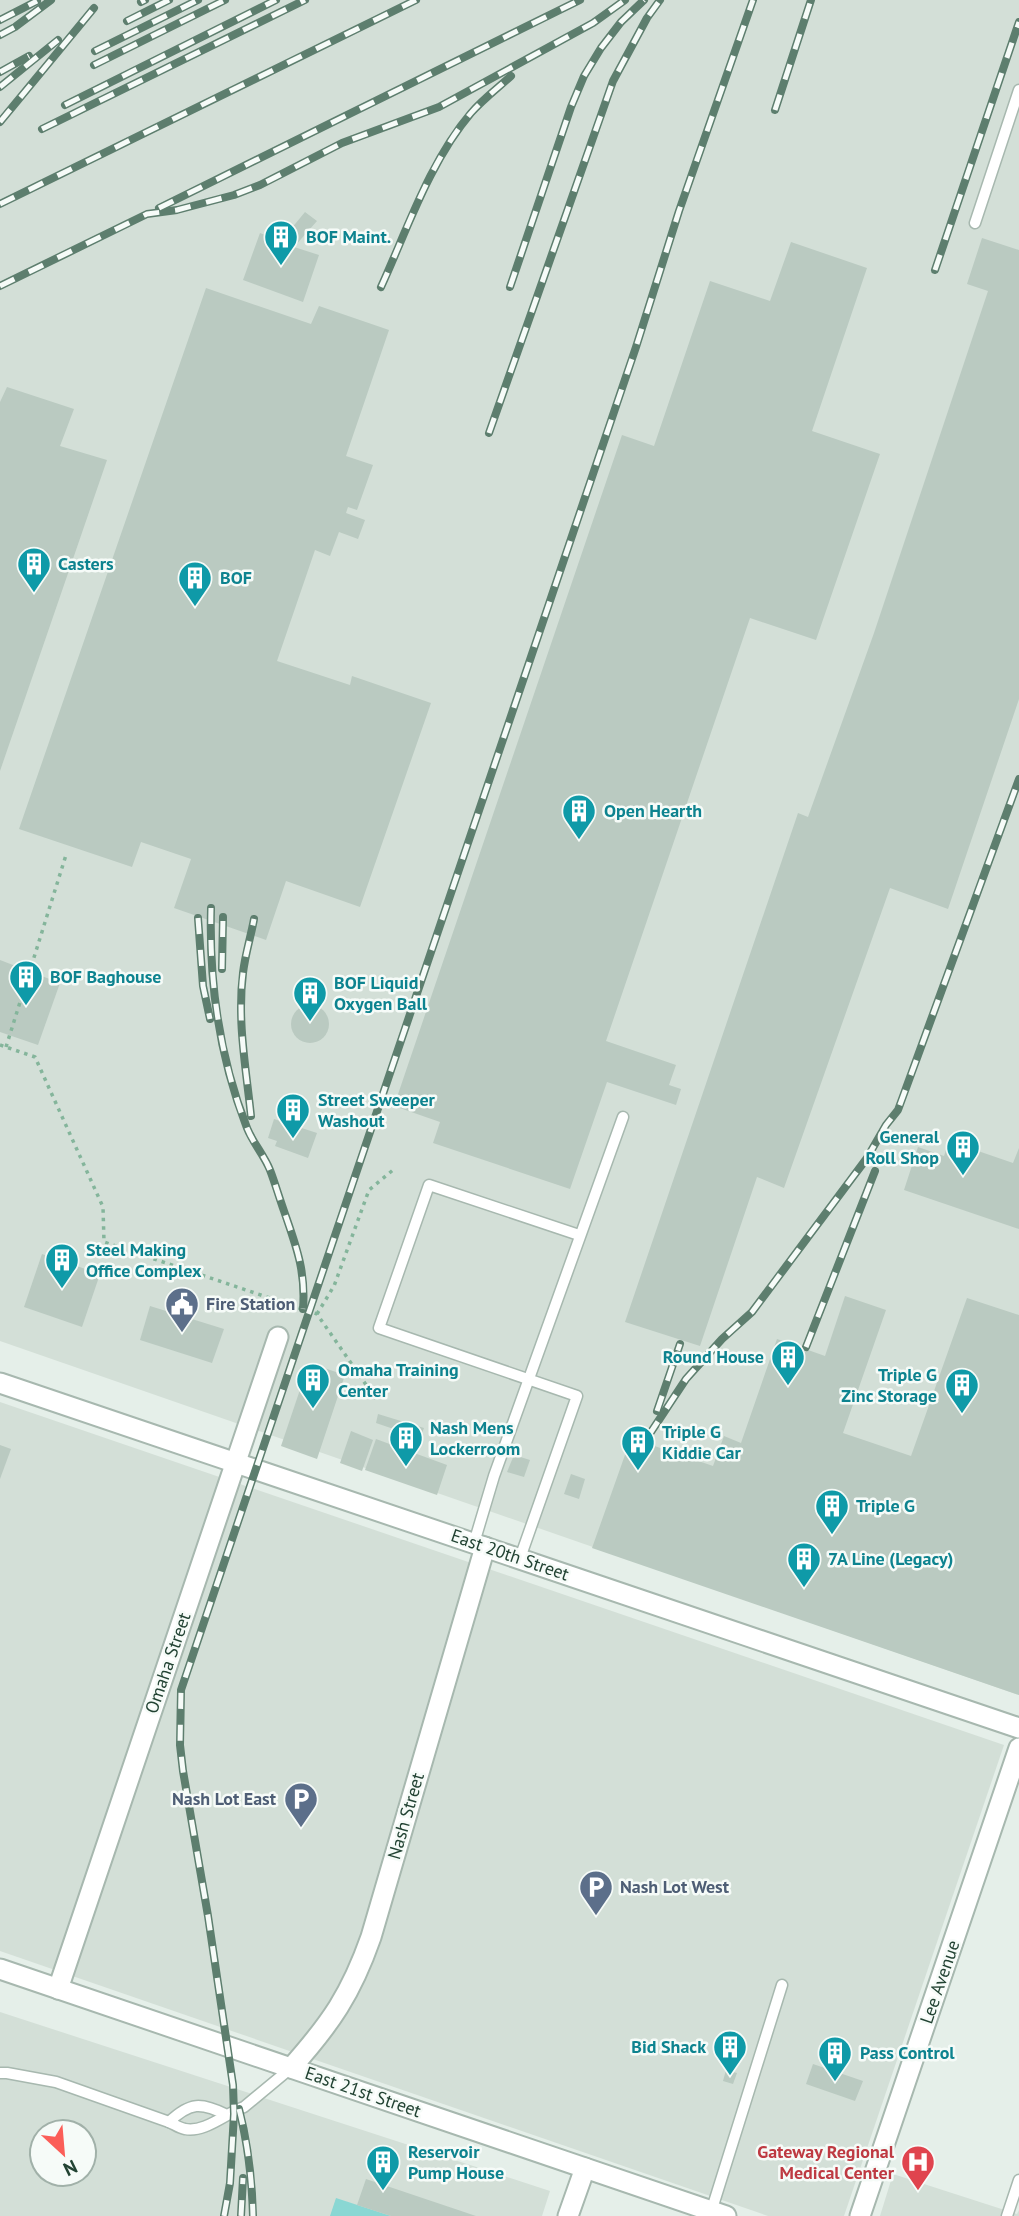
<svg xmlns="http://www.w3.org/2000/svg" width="1019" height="2216" viewBox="0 0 1019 2216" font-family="'PT Sans',sans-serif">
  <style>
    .built { fill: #d3dfd7; fill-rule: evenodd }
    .water { fill: #8ad7d3 }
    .building { fill: #bacac1 }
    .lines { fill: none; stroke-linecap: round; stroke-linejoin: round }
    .service-casing { stroke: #a7b8af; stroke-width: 13 }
    .minor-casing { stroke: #a7b8af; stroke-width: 23 }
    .path { stroke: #84b59b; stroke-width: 3.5; stroke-dasharray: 3.5 5; stroke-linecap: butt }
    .service { stroke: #fff; stroke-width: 10 }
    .minor { stroke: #fff; stroke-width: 19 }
    .rail-casing { stroke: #5d7e6e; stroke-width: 8 }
    .rail { stroke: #f6fbf8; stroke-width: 5; stroke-dasharray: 16; stroke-linecap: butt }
    .labels { text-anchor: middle; stroke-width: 5; stroke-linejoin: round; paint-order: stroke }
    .culture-label { font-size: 18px; font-weight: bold; fill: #0d838f; stroke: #f6fbf8; text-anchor: start }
    .service-label { font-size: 18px; font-weight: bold; fill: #4e5e75; stroke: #f6fbf8; text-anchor: start }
    .street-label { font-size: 18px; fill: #224333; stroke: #f6fbf8 }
    .health-label { font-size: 18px; font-weight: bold; fill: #be3a42; stroke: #f6fbf8; text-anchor: end }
  </style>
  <rect width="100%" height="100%" fill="#e5efe9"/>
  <g class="built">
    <path d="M0,0H1019V1695L0,1341Z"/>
    <path d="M0,1402L1004,1745L844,2216H768L0,1951Z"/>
    <path d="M0,2012L550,2191L542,2216H0ZM42,2132H84V2174H42Z"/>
    <path d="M893,2174L1017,2214L1019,2210V2216H880Z"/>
  </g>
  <path class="water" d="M336,2198L391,2216H330Z"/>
  <g class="building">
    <path d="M305,212L317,221L294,247L319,255L303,302L243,280L260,233L281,241Z"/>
    <path d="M982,238L1019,250V699L948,909L890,888L784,1188L757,1177L700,1346L625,1322L798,813L808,817L874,633L988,291L967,284Z"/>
    <path d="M791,242L867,268L812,431L880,454L816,640L750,618L606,1041L676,1065L669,1085L681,1089L676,1105L607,1082L570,1189L433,1143L440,1122L394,1106L622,435L654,446L710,281L770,301Z"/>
    <path d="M206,288L311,324L319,306L389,330L346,456L373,465L357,510L348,507L346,513L365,520L358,539L339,532L330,556L315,550L277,661L350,685L352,676L431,703L360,907L286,881L266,940L174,908L191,859L141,842L132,867L19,829Z"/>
    <path d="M7,387L74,409L60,446L107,460L0,771V402Z"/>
    <path d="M0,960L60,983L38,1045L0,1032Z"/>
    <circle cx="310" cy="1024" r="19"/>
    <path d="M274,1119L317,1133L308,1158L275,1146L277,1141L268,1138Z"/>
    <path d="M949,1141L1013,1163L1019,1148V1229L904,1190L918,1147L944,1156Z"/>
    <path d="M42,1254L100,1274L82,1327L24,1307Z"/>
    <path d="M845,1296L886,1310L843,1433L911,1456L967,1298L1019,1315V1695L592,1548L631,1438L713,1466L724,1436L741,1443L777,1339L825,1356Z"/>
    <path d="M150,1306L224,1329L212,1363L140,1340Z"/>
    <path d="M309,1363L345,1375L317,1459L281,1446Z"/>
    <path d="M378,1414L424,1428L420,1438L376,1423Z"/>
    <path d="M351,1431L373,1440L362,1471L340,1463Z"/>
    <path d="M376,1439L447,1465L437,1495L365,1470Z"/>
    <path d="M0,1445L11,1449L0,1479Z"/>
    <path d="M514,1455L530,1460L524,1477L507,1472Z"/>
    <path d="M571,1474L585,1479L579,1499L564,1494Z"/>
    <path d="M813,2064L863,2081L855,2101L806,2084Z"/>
    <path d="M726,2070L737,2073L733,2084L723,2081Z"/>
    <path d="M366,2179L476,2216H391L357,2205Z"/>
  </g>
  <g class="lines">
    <g class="service-casing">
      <g id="service">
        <path d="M975,223L1019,90"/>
        <path d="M474,1543L494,1476L623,1117"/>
        <path d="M520,1558L577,1396L379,1328L429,1185L579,1235"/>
        <path d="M0,2073H7L56,2082L169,2122"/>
        <path d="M227,2115C201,2102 190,2102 169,2122C174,2124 179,2128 185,2129C205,2133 226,2113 244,2107L291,2068"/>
        <path d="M711,2212L782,1985"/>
        <path d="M1007,2216L1019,2180"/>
      </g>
    </g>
    <g class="minor-casing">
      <g id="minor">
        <path d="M0,1383L1019,1728"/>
        <path d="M0,1969L726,2216"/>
        <path d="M58,1989L278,1337"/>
        <path d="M291,2068C331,2023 351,1994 371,1937L485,1547"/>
        <path d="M568,2216L585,2168"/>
        <path d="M860,2216L1019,1748"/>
      </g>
    </g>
    <g class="path">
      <path d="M0,1045L35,1057L103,1207L104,1242L317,1314L378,1402"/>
      <path d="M6,1047L66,855"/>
      <path d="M317,1314L334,1286L369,1190L393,1170"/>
    </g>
    <use href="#service" class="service"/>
    <use href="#minor" class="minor"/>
    <g class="rail-casing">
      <g id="rail">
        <path d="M141,2L145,0"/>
        <path d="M0,20L37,1"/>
        <path d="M127,21L169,0"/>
        <path d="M0,35L15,27L51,0"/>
        <path d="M95,51L198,0"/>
        <path d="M94,65L225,0"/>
        <path d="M0,72L29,56"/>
        <path d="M0,87L58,40"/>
        <path d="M65,105L276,0"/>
        <path d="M775,110L811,0"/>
        <path d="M0,122L94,8"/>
        <path d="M42,129L305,0"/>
        <path d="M0,204L416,0"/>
        <path d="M159,208L580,0"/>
        <path d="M935,270L1019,22"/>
        <path d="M0,286L147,214L177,210L234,195L260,185L342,143L439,107L593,23L625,0"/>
        <path d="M381,287C407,230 430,161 471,113C483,99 498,88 511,76"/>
        <path d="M510,287L571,107L584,76L601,48L621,22L644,0"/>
        <path d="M489,433L613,81L647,18L660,0"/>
        <path d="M211,908C209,982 220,1059 247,1128C253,1143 264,1155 270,1170C275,1183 279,1197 284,1211C296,1246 306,1271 303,1309"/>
        <path d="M198,918L203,986L210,1019"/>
        <path d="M222,969L223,917"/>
        <path d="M251,1116C246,1068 237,1021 243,973C245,955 251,936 254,919"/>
        <path d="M806,1347L875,1171"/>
        <path d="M657,1411L680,1344"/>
        <path d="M649,1435L686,1379L722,1339L752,1312L867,1158L886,1125L898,1110L1019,779"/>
        <path d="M239,2109C248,2144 252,2180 253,2216"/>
        <path d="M224,2216L230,2183L234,2114L233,2085L208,1916L183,1771L180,1745L181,1690L636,347L679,211L753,0"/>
        <path d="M241,2216L243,2178"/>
      </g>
    </g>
    <use href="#rail" class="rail"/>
  </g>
  <defs>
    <g id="building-pin" transform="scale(1.75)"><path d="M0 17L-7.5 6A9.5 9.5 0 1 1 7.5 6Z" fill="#0f9aa8" stroke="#f6fbf8"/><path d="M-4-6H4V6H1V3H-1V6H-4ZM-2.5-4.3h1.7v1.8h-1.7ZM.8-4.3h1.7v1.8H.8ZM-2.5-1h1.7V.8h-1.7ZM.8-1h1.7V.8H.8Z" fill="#fff"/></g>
    <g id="civic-pin" transform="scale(1.75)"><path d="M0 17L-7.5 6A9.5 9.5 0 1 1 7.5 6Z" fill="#5c6f8a" stroke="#f6fbf8"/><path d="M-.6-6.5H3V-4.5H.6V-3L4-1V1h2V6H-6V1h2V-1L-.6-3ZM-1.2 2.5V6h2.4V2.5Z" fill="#fff"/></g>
    <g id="parking-pin" transform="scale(1.75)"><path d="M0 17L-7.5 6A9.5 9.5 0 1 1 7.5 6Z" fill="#5c6f8a" stroke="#f6fbf8"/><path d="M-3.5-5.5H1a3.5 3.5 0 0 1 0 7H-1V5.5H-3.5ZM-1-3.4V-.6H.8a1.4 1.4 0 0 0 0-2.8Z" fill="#fff"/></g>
    <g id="hospital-pin" transform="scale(1.75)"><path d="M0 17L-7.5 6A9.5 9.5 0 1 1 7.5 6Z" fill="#e0444e" stroke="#f6fbf8"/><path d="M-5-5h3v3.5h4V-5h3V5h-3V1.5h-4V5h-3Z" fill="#fff"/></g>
  </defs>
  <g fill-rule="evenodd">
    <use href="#building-pin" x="281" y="237"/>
    <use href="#building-pin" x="34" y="564"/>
    <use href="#building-pin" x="195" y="578"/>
    <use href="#building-pin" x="579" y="811"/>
    <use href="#building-pin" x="26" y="977"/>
    <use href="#building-pin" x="310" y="993"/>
    <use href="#building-pin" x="293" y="1110"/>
    <use href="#building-pin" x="963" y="1147"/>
    <use href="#building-pin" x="62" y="1260"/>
    <use href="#civic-pin" x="182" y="1304"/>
    <use href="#building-pin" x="788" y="1357"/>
    <use href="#building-pin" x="313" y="1380"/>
    <use href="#building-pin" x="962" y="1385"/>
    <use href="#building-pin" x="406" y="1438"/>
    <use href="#building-pin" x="638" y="1442"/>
    <use href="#building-pin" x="832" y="1506"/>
    <use href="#building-pin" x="804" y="1559"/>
    <use href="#parking-pin" x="301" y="1799"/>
    <use href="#parking-pin" x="596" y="1887"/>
    <use href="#building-pin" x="730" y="2047"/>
    <use href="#building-pin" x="835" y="2053"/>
    <use href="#building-pin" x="383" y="2162"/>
    <use href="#hospital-pin" x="918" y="2162"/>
  </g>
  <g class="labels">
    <g class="culture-label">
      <text x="306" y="243">BOF Maint.</text>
      <text x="58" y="570">Casters</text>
      <text x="220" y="584">BOF</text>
      <text x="604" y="817">Open Hearth</text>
      <text x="50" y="983">BOF Baghouse</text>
      <text x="334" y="989">BOF Liquid<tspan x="334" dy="21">Oxygen Ball</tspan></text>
      <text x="318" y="1106">Street Sweeper<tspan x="318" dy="21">Washout</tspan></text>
      <text x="939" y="1143" text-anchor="end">General<tspan x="939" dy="21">Roll Shop</tspan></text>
      <text x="86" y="1256">Steel Making<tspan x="86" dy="21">Office Complex</tspan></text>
      <text x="764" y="1363" text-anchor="end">Round House</text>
      <text x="338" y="1376">Omaha Training<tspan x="338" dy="21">Center</tspan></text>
      <text x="937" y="1381" text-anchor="end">Triple G<tspan x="937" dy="21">Zinc Storage</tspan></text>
      <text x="430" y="1434">Nash Mens<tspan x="430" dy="21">Lockerroom</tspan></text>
      <text x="662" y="1438">Triple G<tspan x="662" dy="21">Kiddie Car</tspan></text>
      <text x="856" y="1512">Triple G</text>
      <text x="828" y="1565">7A Line (Legacy)</text>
      <text x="706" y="2053" text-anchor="end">Bid Shack</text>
      <text x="860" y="2059">Pass Control</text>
      <text x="408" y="2158">Reservoir<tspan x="408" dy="21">Pump House</tspan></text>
    </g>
    <g class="service-label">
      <text x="206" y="1310">Fire Station</text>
      <text x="276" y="1805" text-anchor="end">Nash Lot East</text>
      <text x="620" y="1893">Nash Lot West</text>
    </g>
    <g class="street-label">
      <text transform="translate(510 1555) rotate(19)" y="6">East 20th Street</text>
      <text transform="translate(168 1663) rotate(-71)" y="6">Omaha Street</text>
      <text transform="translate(406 1816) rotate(-74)" y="6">Nash Street</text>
      <text transform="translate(940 1982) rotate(-71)" y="6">Lee Avenue</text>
      <text transform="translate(363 2092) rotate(19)" y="6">East 21st Street</text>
    </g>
    <g class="health-label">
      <text x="894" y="2158">Gateway Regional<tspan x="894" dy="21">Medical Center</tspan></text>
    </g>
  </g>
  <g transform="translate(63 2153) rotate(154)"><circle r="33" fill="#f6fbf8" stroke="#a1b1a9" stroke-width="2"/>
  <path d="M0-5L12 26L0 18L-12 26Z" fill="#fb5e58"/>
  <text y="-10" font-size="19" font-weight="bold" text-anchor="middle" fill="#224333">N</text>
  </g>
</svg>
